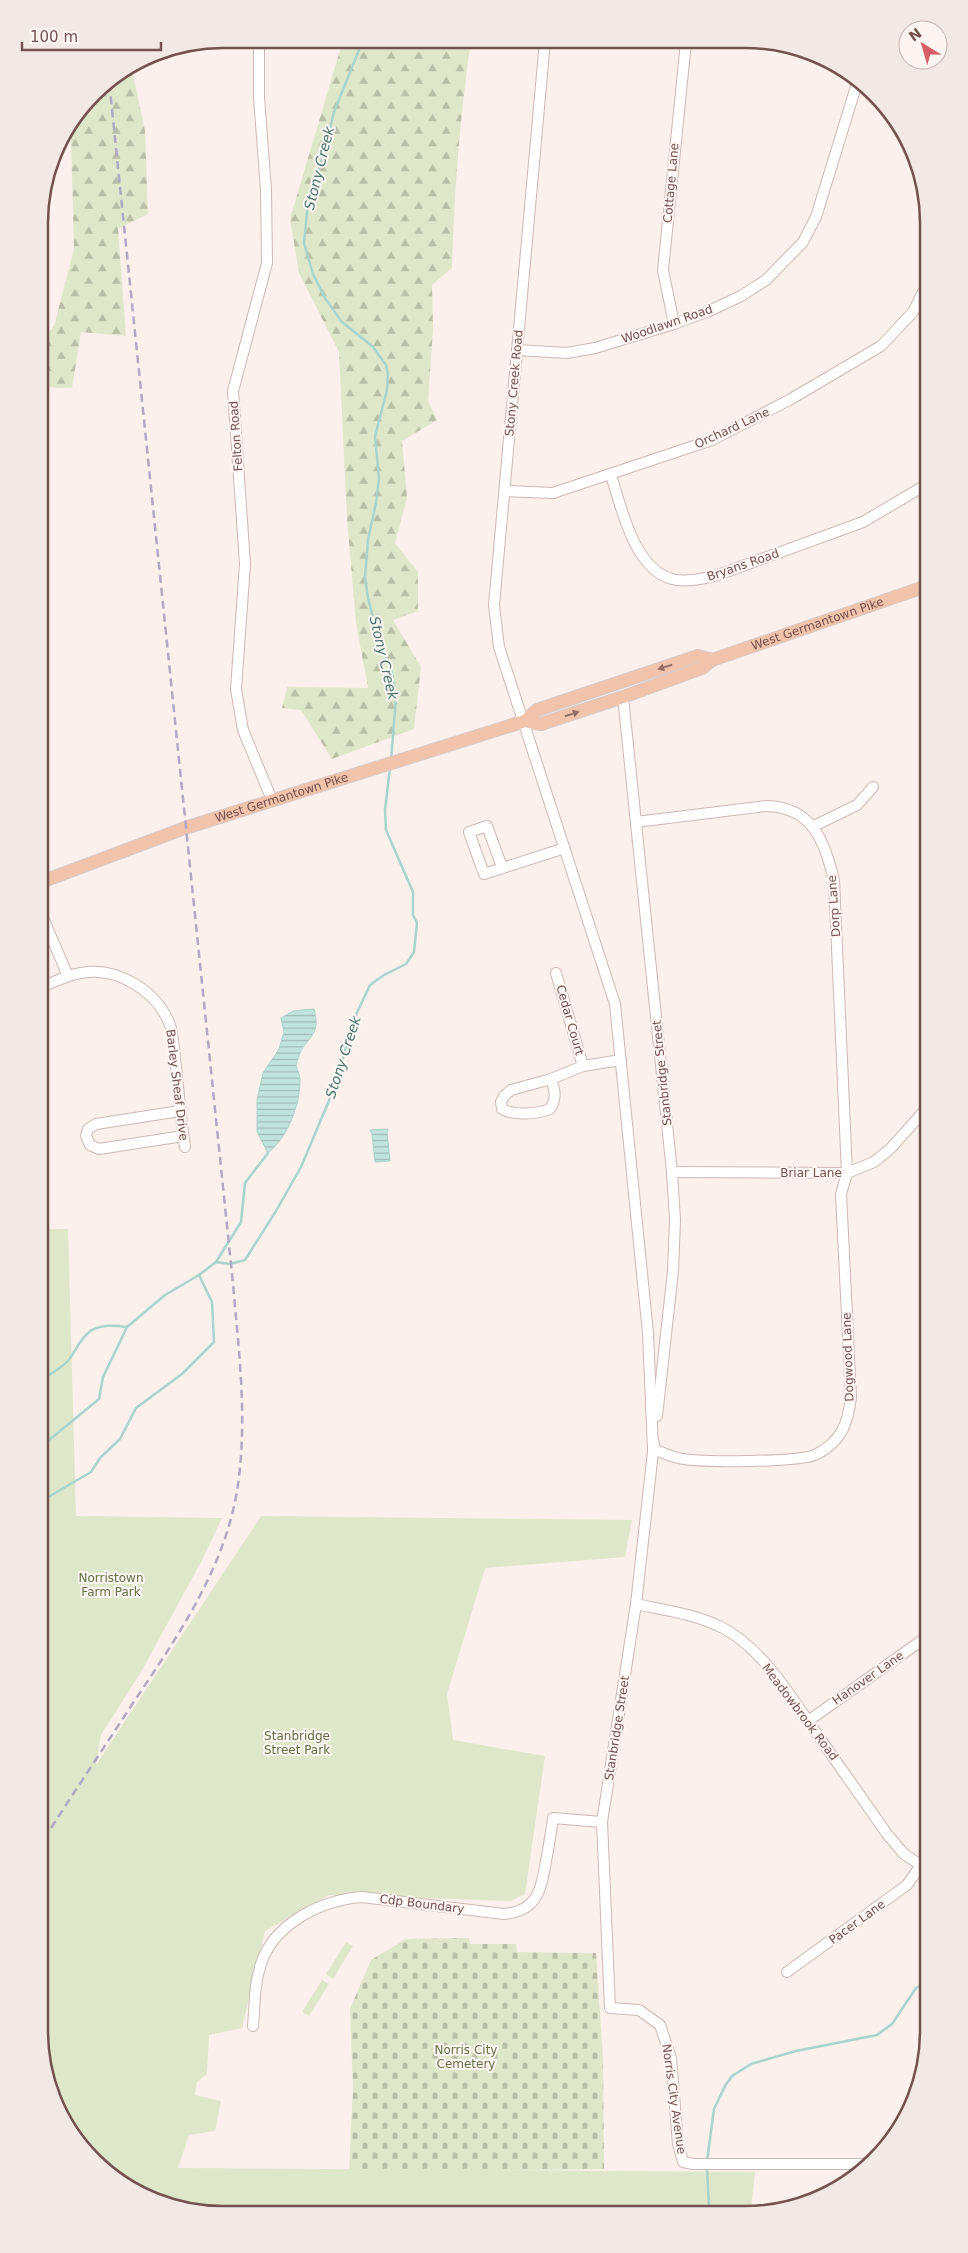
<svg xmlns="http://www.w3.org/2000/svg" width="968" height="2253" viewBox="0 0 968 2253" font-family="'DejaVu Sans',sans-serif">
  <style>
    .forest { fill: url(#forest-firs) }
    .cemetery { fill: url(#cemetery-stones) }
    .park { fill: #dfe7ca }
    .water { fill: url(#water-rules); stroke: #a8d4ce }
    .lines { fill: none; stroke-linecap: round; stroke-linejoin: round }
    .stream { stroke: #a8d4ce; stroke-width: 2.5 }
    .minor-casing { stroke: #ceb8b4; stroke-width: 12 }
    .major-casing { stroke: #d5cbca; stroke-width: 14 }
    .minor { stroke: #fff; stroke-width: 10 }
    .major { stroke: #f2c3ab; stroke-width: 12 }
    .rail { stroke: #b0a9c4; stroke-width: 2.5; stroke-dasharray: 8 5; stroke-linecap: butt }
    .oneway { fill: #946e67 }
    .labels { text-anchor: middle; stroke-width: 4; stroke-linejoin: round; paint-order: stroke }
    .street-label { font-size: 12px; fill: #745250; stroke: #fdf5f1 }
    .park-label { font-size: 12px; fill: #607246; stroke: #fdf5f1 }
    .water-label { font-size: 14px; font-style: italic; fill: #457670; stroke: #fdf5f1 }
    .rim { fill: none; stroke: #745250; stroke-width: 2.5 }
  </style>
  <defs>
    <pattern id="forest-firs" width="22" height="20" patternUnits="userSpaceOnUse" patternTransform="scale(1.25)"><rect width="22" height="20" fill="#dfe7ca"/><path d="M5 1l3.5 6h-7zM16 11l3.5 6h-7z" fill="#b9bea6"/></pattern>
    <pattern id="cemetery-stones" width="16" height="16" patternUnits="userSpaceOnUse" patternTransform="scale(1.25)"><rect width="16" height="16" fill="#dfe7ca"/><path d="M2 7V4a2 2 0 0 1 4 0v3zM10 15v-3a2 2 0 0 1 4 0v3z" fill="#b9bea6"/></pattern>
    <pattern id="water-rules" width="6" height="5" patternUnits="userSpaceOnUse" patternTransform="scale(1.25)"><rect width="6" height="5" fill="#c1e3de"/><path d="M0 2.5h6" fill="none" stroke="#a1bbb6"/></pattern>
  </defs>
  <rect width="100%" height="100%" fill="#fbf0eb"/>
  <g class="forest">
    <path d="M343,40H471C460,116 454,192 452,268L432,285L433,329L428,401L437,420L402,441L407,498L395,543L418,572V611L393,620L421,667L414,729L332,759L301,710L282,708L287,687L368,688L356,623L347,519L339,352L299,273L290,219Z"/>
    <path d="M131,66L145,130L148,214L118,229L126,336L81,332L72,388L40,387V342L54,326L74,249L71,138H60L101,84Z"/>
  </g>
  <path class="cemetery" d="M469,1938L470,1944H516L517,1952L596,1953L603,2059L604,2169L349,2172L353,2087L350,2009L371,1960L406,1939Z"/>
  <g class="park">
    <path d="M42,1229H68L76,1516L222,1518L201,1562L141,1672L101,1735L96,1765L261,1516L632,1520L625,1557L485,1568L447,1694L453,1740L545,1756L525,1894L511,1901L329,1895L265,1931L242,2028L209,2035L207,2074L197,2082L195,2095L221,2101L215,2131L189,2135L178,2168L755,2172L751,2208L187,2211L141,2195L101,2169L63,2123L45,2078Z"/>
    <path d="M346,1942L353,1946L333,1979L326,1974Z"/>
    <path d="M322,1980L329,1984L309,2016L302,2012Z"/>
  </g>
  <g class="water">
    <path d="M314,1009C319,1028 315,1032 304,1046C300,1051 298,1059 296,1065C297,1069 300,1075 300,1080C300,1105 288,1137 268,1153L257,1132V1100L263,1073L279,1049L284,1032L281,1018L293,1011Z"/>
    <path d="M388,1129L387,1132L390,1161L375,1162L372,1134L370,1130Z"/>
  </g>
  <g class="lines">
    <g class="stream">
      <path d="M363,40L334,112L323,157L308,202L304,243L313,274L325,298L341,321L373,347L386,365L388,374L387,390L375,436L379,478L376,503L368,540L365,577L368,598L377,632L392,673L396,698L391,760"/>
      <path d="M216,1262L241,1222L245,1183L268,1153"/>
      <path d="M43,1379C51,1373 66,1366 71,1357C88,1328 93,1323 127,1327L165,1295L199,1275L216,1262L230,1264L245,1260L276,1211L301,1167L336,1084L353,1021L370,985L384,975L406,964L414,952L417,923L413,915V892L386,830L385,810L390,768"/>
      <path d="M43,1445L99,1399L103,1377L127,1327"/>
      <path d="M43,1500L91,1472L100,1458L120,1439L136,1408L182,1374L214,1342L212,1302L199,1275"/>
      <path d="M707,2161L714,2109L725,2086L732,2076L751,2064L796,2051L877,2035L892,2024L916,1988L929,1981"/>
      <path d="M707,2167L709,2208"/>
    </g>
    <g class="minor-casing">
      <g id="minor">
        <path d="M259,39V97L266,190L267,263L233,391L245,564L236,689L243,730L272,800"/>
        <path d="M545,41L494,605L499,647L615,1004L648,1333L653,1449C661,1452 670,1456 678,1458C698,1463 798,1462 815,1455C842,1442 848,1423 851,1397L841,1194L847,1173L834,880C824,841 813,807 766,806L636,822"/>
        <path d="M674,324L663,270L686,42"/>
        <path d="M517,350L567,353L595,348L674,324L709,311L741,296L766,280L803,242L816,217L858,80"/>
        <path d="M611,475C621,507 634,569 672,579C687,583 704,578 718,575L863,522L924,486"/>
        <path d="M505,491L553,493L712,440L791,399L881,346L913,312L923,292"/>
        <path d="M623,697L672,1172L675,1220L673,1271L657,1416"/>
        <path d="M814,826L857,805L873,787"/>
        <path d="M502,867L487,826L469,832L484,874L565,848"/>
        <path d="M41,913L68,976"/>
        <path d="M556,973L583,1066"/>
        <path d="M42,987C54,982 67,975 81,973C117,966 157,991 170,1025C174,1038 174,1053 176,1067C179,1094 181,1120 185,1147"/>
        <path d="M551,1079C555,1091 557,1098 550,1109C537,1114 514,1116 502,1109L501,1102L504,1096L511,1090L551,1079L583,1066L621,1060"/>
        <path d="M180,1111L96,1124L88,1129L86,1136L90,1145L99,1149L183,1136"/>
        <path d="M672,1172L847,1173L874,1162L890,1149L926,1109"/>
        <path d="M654,1443L636,1604L602,1822L610,2008L639,2010L660,2025L671,2058L678,2144L683,2162L693,2164H869"/>
        <path d="M636,1604C664,1610 695,1614 721,1627C762,1647 794,1701 819,1737C842,1770 865,1802 887,1834L904,1854L928,1870"/>
        <path d="M808,1721L928,1636"/>
        <path d="M787,1972L907,1885L921,1865"/>
        <path d="M253,2026C255,2005 254,1984 261,1964C274,1923 322,1900 362,1897L504,1914C538,1911 541,1889 546,1861C549,1847 551,1832 553,1818L602,1822"/>
      </g>
    </g>
    <g class="major-casing">
      <g id="major">
        <path id="s1" d="M525,721L541,724L623,697L702,668L712,660L924,587"/>
        <path id="s2" d="M41,882L185,828L525,721L537,710L698,656L712,660"/>
      </g>
    </g>
    <use href="#minor" class="minor"/>
    <use href="#major" class="major"/>
    <path class="rail" d="M44,1839C74,1792 105,1746 135,1700C178,1636 224,1569 237,1491C248,1422 239,1353 233,1284L109,80"/>
  </g>
  <defs><path id="oneway-solid" d="M-6-.8H1V-3.2L6.5 0L1 3.2V.8H-6Z" transform="scale(1.25)"/></defs>
  <g class="oneway">
    <use href="#oneway-solid" transform="translate(665 667) rotate(162)"/>
    <use href="#oneway-solid" transform="translate(572 714) rotate(-18)"/>
  </g>
  <g class="labels">
    <g class="street-label">
      <text transform="translate(671 183) rotate(-85)" y="4">Cottage Lane</text>
      <text transform="translate(667 324) rotate(-19)" y="4">Woodlawn Road</text>
      <text transform="translate(514 383) rotate(-85)" y="4">Stony Creek Road</text>
      <text transform="translate(732 428) rotate(-25)" y="4">Orchard Lane</text>
      <text transform="translate(236 436) rotate(-94)" y="4">Felton Road</text>
      <text transform="translate(743 565) rotate(-19)" y="4">Bryans Road</text>
      <text dy="4" stroke="none"><textPath href="#s1" startOffset="311">West Germantown Pike</textPath></text>
      <text dy="4" stroke="none"><textPath href="#s2" startOffset="255">West Germantown Pike</textPath></text>
      <text transform="translate(834 906) rotate(-94)" y="4">Dorp Lane</text>
      <text transform="translate(570 1020) rotate(74)" y="4">Cedar Court</text>
      <text transform="translate(662 1073) rotate(-96)" y="4">Stanbridge Street</text>
      <text transform="translate(177 1085) rotate(83)" y="4">Barley Sheaf Drive</text>
      <text x="811" y="1177">Briar Lane</text>
      <text transform="translate(848 1357) rotate(-92)" y="4">Dogwood Lane</text>
      <text transform="translate(868 1678) rotate(-35)" y="4">Hanover Lane</text>
      <text transform="translate(800 1712) rotate(53)" y="4">Meadowbrook Road</text>
      <text transform="translate(617 1728) rotate(-81)" y="4">Stanbridge Street</text>
      <text transform="translate(422 1904) rotate(7)" y="4">Cdp Boundary</text>
      <text transform="translate(857 1922) rotate(-36)" y="4">Pacer Lane</text>
      <text transform="translate(674 2099) rotate(82)" y="4">Norris City Avenue</text>
    </g>
    <g class="park-label">
      <text x="111" y="1582">Norristown<tspan x="111" dy="14">Farm Park</tspan></text>
      <text x="297" y="1740">Stanbridge<tspan x="297" dy="14">Street Park</tspan></text>
      <text x="466" y="2054">Norris City<tspan x="466" dy="14">Cemetery</tspan></text>
    </g>
    <g class="water-label">
      <text transform="translate(319 168) rotate(-76)" y="5">Stony Creek</text>
      <text transform="translate(384 658) rotate(77)" y="5">Stony Creek</text>
      <text transform="translate(343 1057) rotate(-72)" y="5">Stony Creek</text>
    </g>
  </g>
  <path d="M0 0H968V2253H0ZM223 48H745A175 175 0 0 1 920 223V2031A175 175 0 0 1 745 2206H223A175 175 0 0 1 48 2031V223A175 175 0 0 1 223 48Z" fill="#f2e8e4" fill-rule="evenodd"/>
  <path class="rim" d="M223 48H745A175 175 0 0 1 920 223V2031A175 175 0 0 1 745 2206H223A175 175 0 0 1 48 2031V223A175 175 0 0 1 223 48Z"/>
  <g transform="translate(923 45) rotate(323)"><circle r="24" fill="#fdf5f1" stroke="#c6b4b1"/>
  <path d="M0-4L9 19L0 12L-9 19Z" fill="#d75d66"/>
  <text y="-8" font-size="14" font-weight="bold" text-anchor="middle" fill="#745250">N</text>
  </g>
  <path d="M22 42v8h139v-8" fill="none" stroke="#745250" stroke-width="2.5"/>
  <text x="30" y="42" font-size="15" fill="#745250" stroke="#fdf5f1" stroke-width="4" paint-order="stroke">100 m</text>
</svg>
